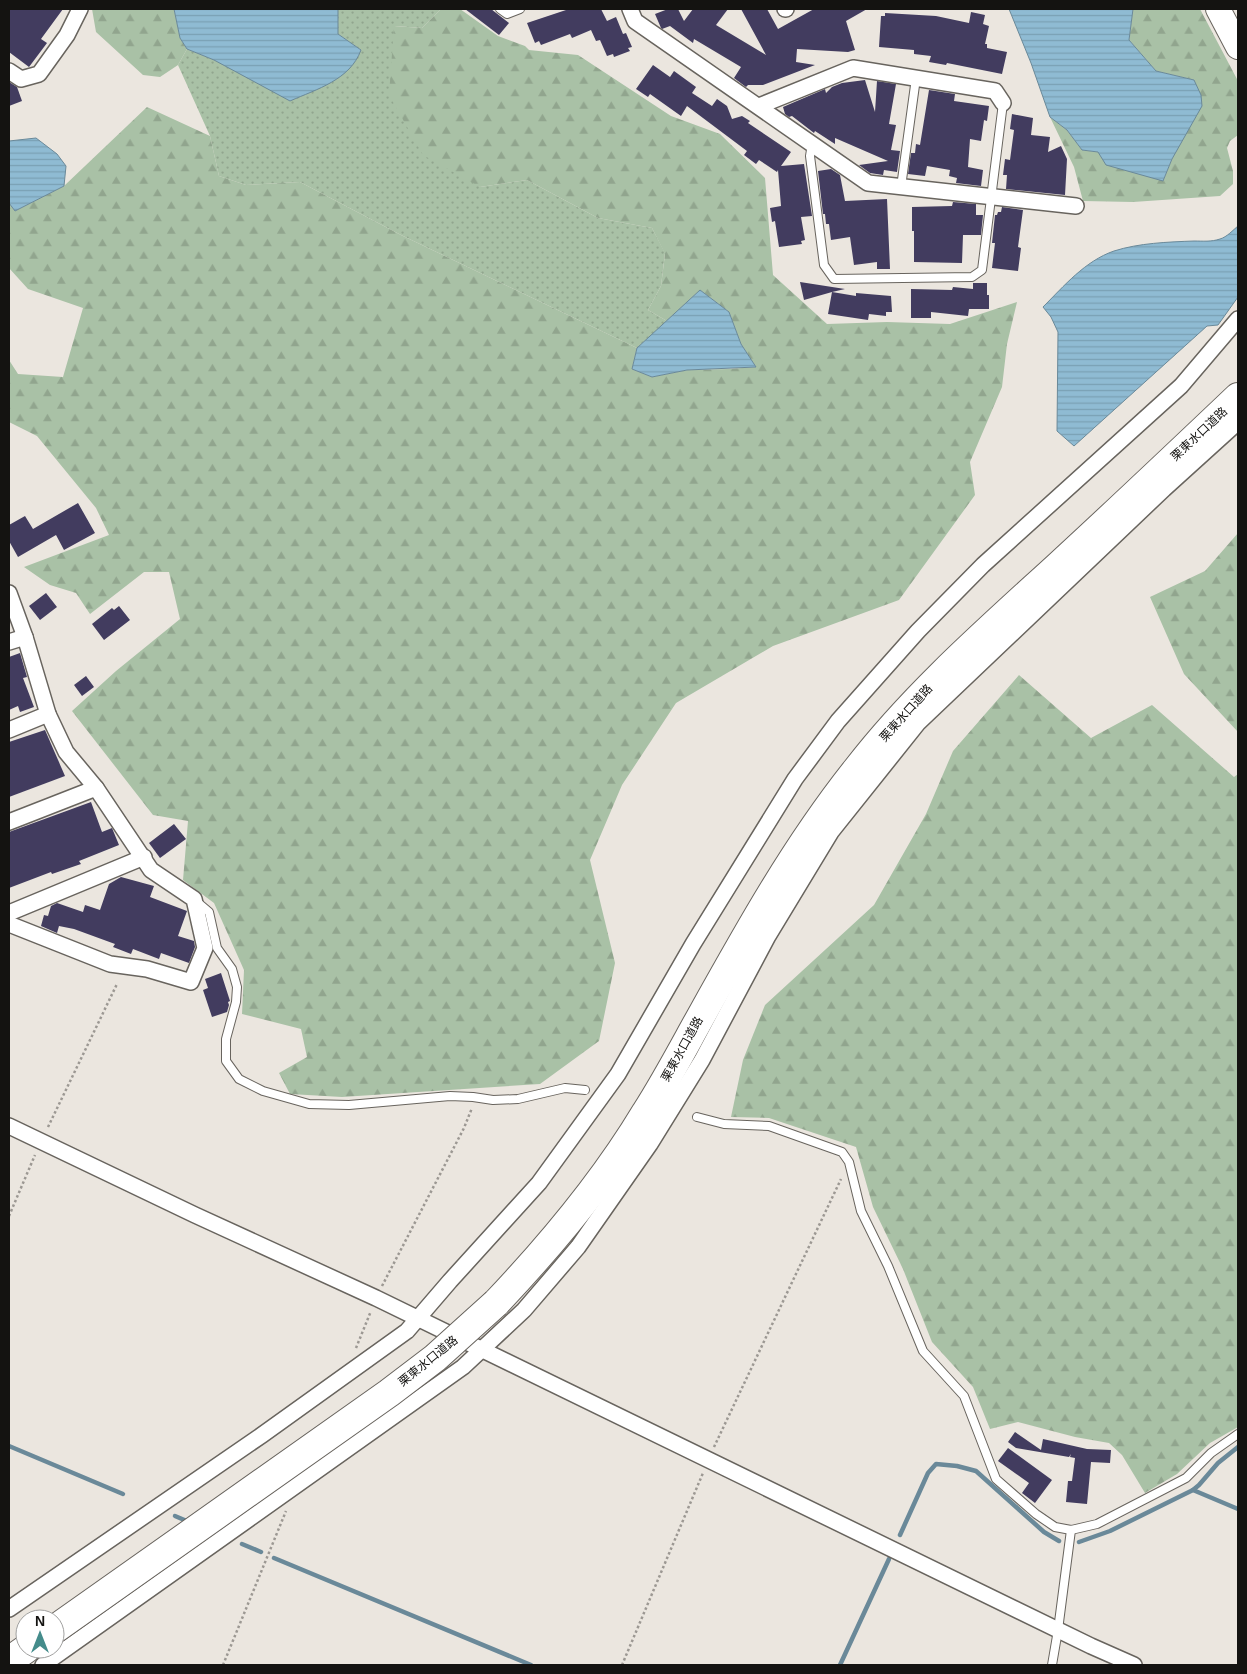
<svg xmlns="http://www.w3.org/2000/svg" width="1247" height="1674" viewBox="0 0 1247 1674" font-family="Arial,'Noto Sans JP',sans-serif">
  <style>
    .grass { fill: url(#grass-dots) }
    .forest { fill: url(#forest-firs) }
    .water { fill: url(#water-rules); stroke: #6a8999 }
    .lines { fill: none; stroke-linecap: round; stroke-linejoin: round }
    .stream { stroke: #6a8999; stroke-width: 4.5 }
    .building { fill: #423c5f }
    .lane-casing { stroke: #68645e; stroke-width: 10 }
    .street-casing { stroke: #68645e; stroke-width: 18 }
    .primary-casing { stroke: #68645e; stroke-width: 26 }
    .highway-casing { stroke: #68645e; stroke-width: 30 }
    .path { stroke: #9c9893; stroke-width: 2.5; stroke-dasharray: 2.5 2.5; stroke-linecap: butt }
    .lane { stroke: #fff; stroke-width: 8 }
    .street { stroke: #fff; stroke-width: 15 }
    .primary { stroke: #fff; stroke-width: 24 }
    .highway { stroke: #fff; stroke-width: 28 }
    .highway-bridge-casing { stroke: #68645e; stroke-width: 30; stroke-linecap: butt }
    .highway-bridge { stroke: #fff; stroke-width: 28 }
    .labels { text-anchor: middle; stroke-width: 5; stroke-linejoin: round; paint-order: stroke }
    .street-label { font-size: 12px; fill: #141311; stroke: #fff }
  </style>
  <defs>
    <pattern id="grass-dots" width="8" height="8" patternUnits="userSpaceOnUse" patternTransform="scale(1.25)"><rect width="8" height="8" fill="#a9c1a6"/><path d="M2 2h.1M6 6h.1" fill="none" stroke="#91a58e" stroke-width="1.8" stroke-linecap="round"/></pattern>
    <pattern id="forest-firs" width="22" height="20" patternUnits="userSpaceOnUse" patternTransform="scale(1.25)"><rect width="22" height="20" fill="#a9c1a6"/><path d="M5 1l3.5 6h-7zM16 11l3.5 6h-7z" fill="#91a58e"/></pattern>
    <pattern id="water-rules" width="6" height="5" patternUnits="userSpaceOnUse" patternTransform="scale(1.25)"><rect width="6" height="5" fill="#8fbbd3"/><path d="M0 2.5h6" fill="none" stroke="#7aa0b4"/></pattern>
  </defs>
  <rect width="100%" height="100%" fill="#ebe6df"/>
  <path class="grass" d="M338,9H441L422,28L395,26L480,187L527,180L598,218L652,228L665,253L661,286L648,310L667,321L637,348L401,235L300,182L246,185L219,176L210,136L178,65L187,49L214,60L361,50L338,34Z"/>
  <g class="forest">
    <path d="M92,9H174L180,38L187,49L178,65L160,77L143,75L96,32Z"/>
    <path d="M441,9H460L498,36L525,46L529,50L578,55L671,116L720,134L765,178L773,275L827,324L887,322L950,324L1017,302L1007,344L1002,387L970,462L975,495L899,600L773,646L676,703L622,785L590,860L615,963L599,1041L540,1084L342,1097L290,1094L279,1073L307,1057L301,1029L242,1014L244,970L214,903L183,880L188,821L153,815L72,711L116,671L180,619L169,572H144L90,614L76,593L50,585L24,567L109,535L96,508L37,436L9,422V360L18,374L63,377L83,308L28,289L9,268V203L15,211L64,186L147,107L210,136L219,176L246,185L300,182L401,235L637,348L632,369L652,377L687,370L728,369L756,367L741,344L729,312L700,290L667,321L648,310L661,286L665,254L652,228L598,218L527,180L480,187L423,155L389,95L394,26L422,28Z"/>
    <path d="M1133,9H1200L1238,81V135L1230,141L1227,148L1233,171V184L1220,196L1133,202L1083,201L1074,167L1050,117L1067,130L1082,150L1098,152L1163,181L1172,159L1194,80L1156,71L1129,40Z"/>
    <path d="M1238,533V732L1184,674L1150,597L1205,571Z"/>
    <path d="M1019,675L1091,738L1152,705L1234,777L1238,774V1427L1210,1443L1177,1474L1145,1493L1122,1455L1109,1443L1075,1437L1018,1422L990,1429L973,1387L932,1342L903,1269L873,1207L856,1147L769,1118L731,1117L743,1060L765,1005L874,905L926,814L953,751Z"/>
  </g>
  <g class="water">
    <path d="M174,9H338V34L361,50C350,80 317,89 290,101L214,60L187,49L180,38Z"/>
    <path d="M1009,9H1133L1129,40L1156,71L1194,80L1201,95L1202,106L1172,159L1163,181L1106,165L1098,152L1082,150L1067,130L1050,117L1031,63Z"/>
    <path d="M36,138L57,154L66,166L64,186L15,211L9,203V141Z"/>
    <path d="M1238,226V297L1218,325L1207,326L1074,446L1057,431L1058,332L1051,317L1043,307C1064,286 1085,261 1114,251C1139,243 1168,242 1194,241C1203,241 1211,242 1220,239C1227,237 1233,230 1238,226Z"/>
    <path d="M700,290L729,312L741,344L756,367L687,370L652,377L632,369L637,348Z"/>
  </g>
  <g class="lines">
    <g class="stream">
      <path d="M9,1446L123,1494"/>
      <path d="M1193,1490L1238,1509"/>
      <path d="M175,1516L189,1522"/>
      <path d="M900,1535L928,1473L936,1464L957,1466L976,1471L1044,1532L1059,1541"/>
      <path d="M1079,1542L1110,1531L1193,1490L1199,1485L1218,1463L1238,1447"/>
      <path d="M242,1544L261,1552"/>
      <path d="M274,1558L531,1665"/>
      <path d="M840,1665L889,1559"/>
    </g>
  </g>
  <g class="building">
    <path d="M9,9H63L41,39L47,43L29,67L9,52Z"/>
    <path d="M465,9H491L509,23L499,35Z"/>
    <path d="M569,9H601L607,21L616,17L623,34L626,33L632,47L628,48L630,51L614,57L613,54L607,56L600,40L596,41L591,30L572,38L570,34L541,45L539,41L535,43L527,23Z"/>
    <path d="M668,9H678L684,21L693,9H728L716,25L766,55L741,9H767L778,29L814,9H867L846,21L855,50L848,52L797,49L796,62L815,65L763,85H748L746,87L734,78L741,67L694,39L693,43L670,26L662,29L661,28L655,14Z"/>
    <path d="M971,12L985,15L983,24L989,26L985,44H987V48L1007,52L1002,74L947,63L946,65L929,62L931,56L914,54V50L879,47L881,16H885V13L936,16L969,23Z"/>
    <path d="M653,65L670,77L674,71L696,87L692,93L712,106L717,99L727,106L732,119L742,116L750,121L748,123L791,152L781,166L804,164L812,216L801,217L805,240L801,241L802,244L779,247L775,221L772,222L770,208L781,206L778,170L777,172L759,160L756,164L744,155L747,151L687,106L681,116L650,94L648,97L636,89Z"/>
    <path d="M865,80L875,112L877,81L896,84L889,124L896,125L891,150L900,151L897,172L884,170L883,175L870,173L859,165L888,161L835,138V144L815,131L814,133L792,116L789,117L785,114L783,107L825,89L826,93L832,87L842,83Z"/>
    <path d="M9,82L17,87L22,101L9,106Z"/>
    <path d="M929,90L955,94L954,101L989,106L987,121L984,120L981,141L970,139L968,167L983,170L981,186L956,183L957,178L949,176L950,170L927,166L925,176L908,174L911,153H915L916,144L920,145Z"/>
    <path d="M1012,114L1033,118L1031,135L1050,137L1048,152L1061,146L1067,159L1065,195L1006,189L1007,175H1003L1005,159L1010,160L1014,130L1010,129Z"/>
    <path d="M831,169L840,175L845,201L887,199L890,269H877V262L854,265L850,237L831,240L829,224H826L825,214H823L818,171Z"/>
    <path d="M953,202L976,204V215H983L981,235H963L962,263L914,262V231H912V207L952,206Z"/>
    <path d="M1002,207L1023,210L1018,247L1021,248L1018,271L992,268L995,243H992L995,215H997L998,212H1001Z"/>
    <path d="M800,282L845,289L832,292L856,296V293L891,296L892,312H886V316L869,314L868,320L828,314L832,292L804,300Z"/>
    <path d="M973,283H987V295H989V309H969L968,316L931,312V318H911V289L952,290L953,287L973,289Z"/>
    <path d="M78,503L95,533L64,550L56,535L18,557L9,541V525L25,516L33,529Z"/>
    <path d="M46,593L57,607L40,620L29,606Z"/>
    <path d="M119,606L130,620L104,640L92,624L112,608L114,610Z"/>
    <path d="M20,653L27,677L23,678L34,707L20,712L18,706L9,710V657Z"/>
    <path d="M86,676L94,687L82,696L74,685Z"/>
    <path d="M45,730L65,776L9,797V742Z"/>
    <path d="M91,802L102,832L112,828L119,845L79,861L81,864L52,874L51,872L9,888V832Z"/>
    <path d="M174,824L186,839L160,858L149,843Z"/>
    <path d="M121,877L154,886L150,897L187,911L178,936L194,941L195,947L189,963L161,953L159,959L133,949L131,954L113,947L115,944L74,929L59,926L57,933L41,926L44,915L48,916L51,906L57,903L83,912L85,905L100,910L109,884Z"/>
    <path d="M221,973L230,1001L228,1002L229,1005L227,1012L212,1017L203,990L208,988L205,979Z"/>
    <path d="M1015,1432L1041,1450L1043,1439L1087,1449L1111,1450L1110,1463L1091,1462L1087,1504L1066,1502L1068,1481H1072L1075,1458L1070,1457L1071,1454L1069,1457L1016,1448L1008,1442Z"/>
    <path d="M1008,1448L1052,1480L1035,1503L1022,1493L1029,1483L998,1461Z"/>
  </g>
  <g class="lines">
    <g class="lane-casing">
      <g id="lane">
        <path d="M500,9L507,14L520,9"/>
        <path d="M812,144L810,156L824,265L834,279L972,277L982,270L1003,103"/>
        <path d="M901,187L916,78"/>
        <path d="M196,901L209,912L217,948L232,969L237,987L236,1002L226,1039V1061L239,1079L263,1091L309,1104L349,1105L450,1096L473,1097L493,1100L518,1099L565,1088L585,1090"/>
        <path d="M697,1117L724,1124L769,1126L842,1152L849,1162L861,1211L888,1266L923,1351L964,1396L996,1479L1036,1514L1055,1527L1071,1530L1097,1524L1186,1478L1211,1453L1238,1434"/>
        <path d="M1052,1665L1058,1630L1071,1530"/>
      </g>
    </g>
    <g class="street-casing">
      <g id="street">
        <path d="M630,9L635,21L868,183L1076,206"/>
        <path d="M785,9H786"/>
        <path d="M9,71L21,79L39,74L67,35L80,9"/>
        <path d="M759,106L853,68L995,91L1003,103"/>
        <path d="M9,593L25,637L48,714L66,752L96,788L151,870L194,899L205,948L191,982L147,969L110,964L9,924"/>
        <path d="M9,642L25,637"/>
        <path d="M9,730L48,714"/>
        <path d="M9,822L96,788"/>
        <path d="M9,913L144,857"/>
        <path d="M9,1126L195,1215L376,1298L1091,1646L1134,1665"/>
        <path d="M9,1609L262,1435L407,1331L450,1281L539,1183L618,1074L693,944L795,779L838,721L918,631L983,565L1181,386L1238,319"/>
        <path d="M43,1665L463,1367L524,1310L578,1247L650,1144L702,1060L768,936L831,832L918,723L1164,489L1238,422"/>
      </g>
    </g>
    <g class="primary-casing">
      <path id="primary" d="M1218,9L1238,47"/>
    </g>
    <g class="highway-casing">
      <g id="highway">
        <path d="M496,1303C552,1244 604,1182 646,1112C664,1084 680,1054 696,1025C745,937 794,848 857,769C915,694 987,631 1057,567C1118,511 1178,454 1238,397"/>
        <path d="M9,1661L26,1649"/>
      </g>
    </g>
    <g class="path">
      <path d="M48,1127L117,984"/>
      <path d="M9,1216L35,1155"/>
      <path d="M382,1286L464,1128L472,1108"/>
      <path d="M356,1348L371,1311"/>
      <path d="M714,1447L841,1179"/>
      <path d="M223,1665L286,1511"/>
      <path d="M622,1665L703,1473"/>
    </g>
    <use href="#lane" class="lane"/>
    <use href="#street" class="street"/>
    <use href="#primary" class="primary"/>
    <use href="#highway" class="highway"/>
    <g class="highway-bridge-casing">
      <path id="highway-bridge" d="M55,1629L389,1393L435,1358L496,1303"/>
    </g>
    <use href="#highway-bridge" class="highway-bridge"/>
  </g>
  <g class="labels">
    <g class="street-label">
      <text transform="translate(1199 434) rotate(-43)" y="4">栗東水口道路</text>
      <text transform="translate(906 713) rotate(-48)" y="4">栗東水口道路</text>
      <text transform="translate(682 1049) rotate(-61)" y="4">栗東水口道路</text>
      <text transform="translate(428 1361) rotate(-39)" y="4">栗東水口道路</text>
    </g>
  </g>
  <rect width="1247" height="1674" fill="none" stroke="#141311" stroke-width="20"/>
  <g transform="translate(40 1634)"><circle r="24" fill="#ffffff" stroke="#a1a1a0"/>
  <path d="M0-4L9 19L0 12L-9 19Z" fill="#448c8b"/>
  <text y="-8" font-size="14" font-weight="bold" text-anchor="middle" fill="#141311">N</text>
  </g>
</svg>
